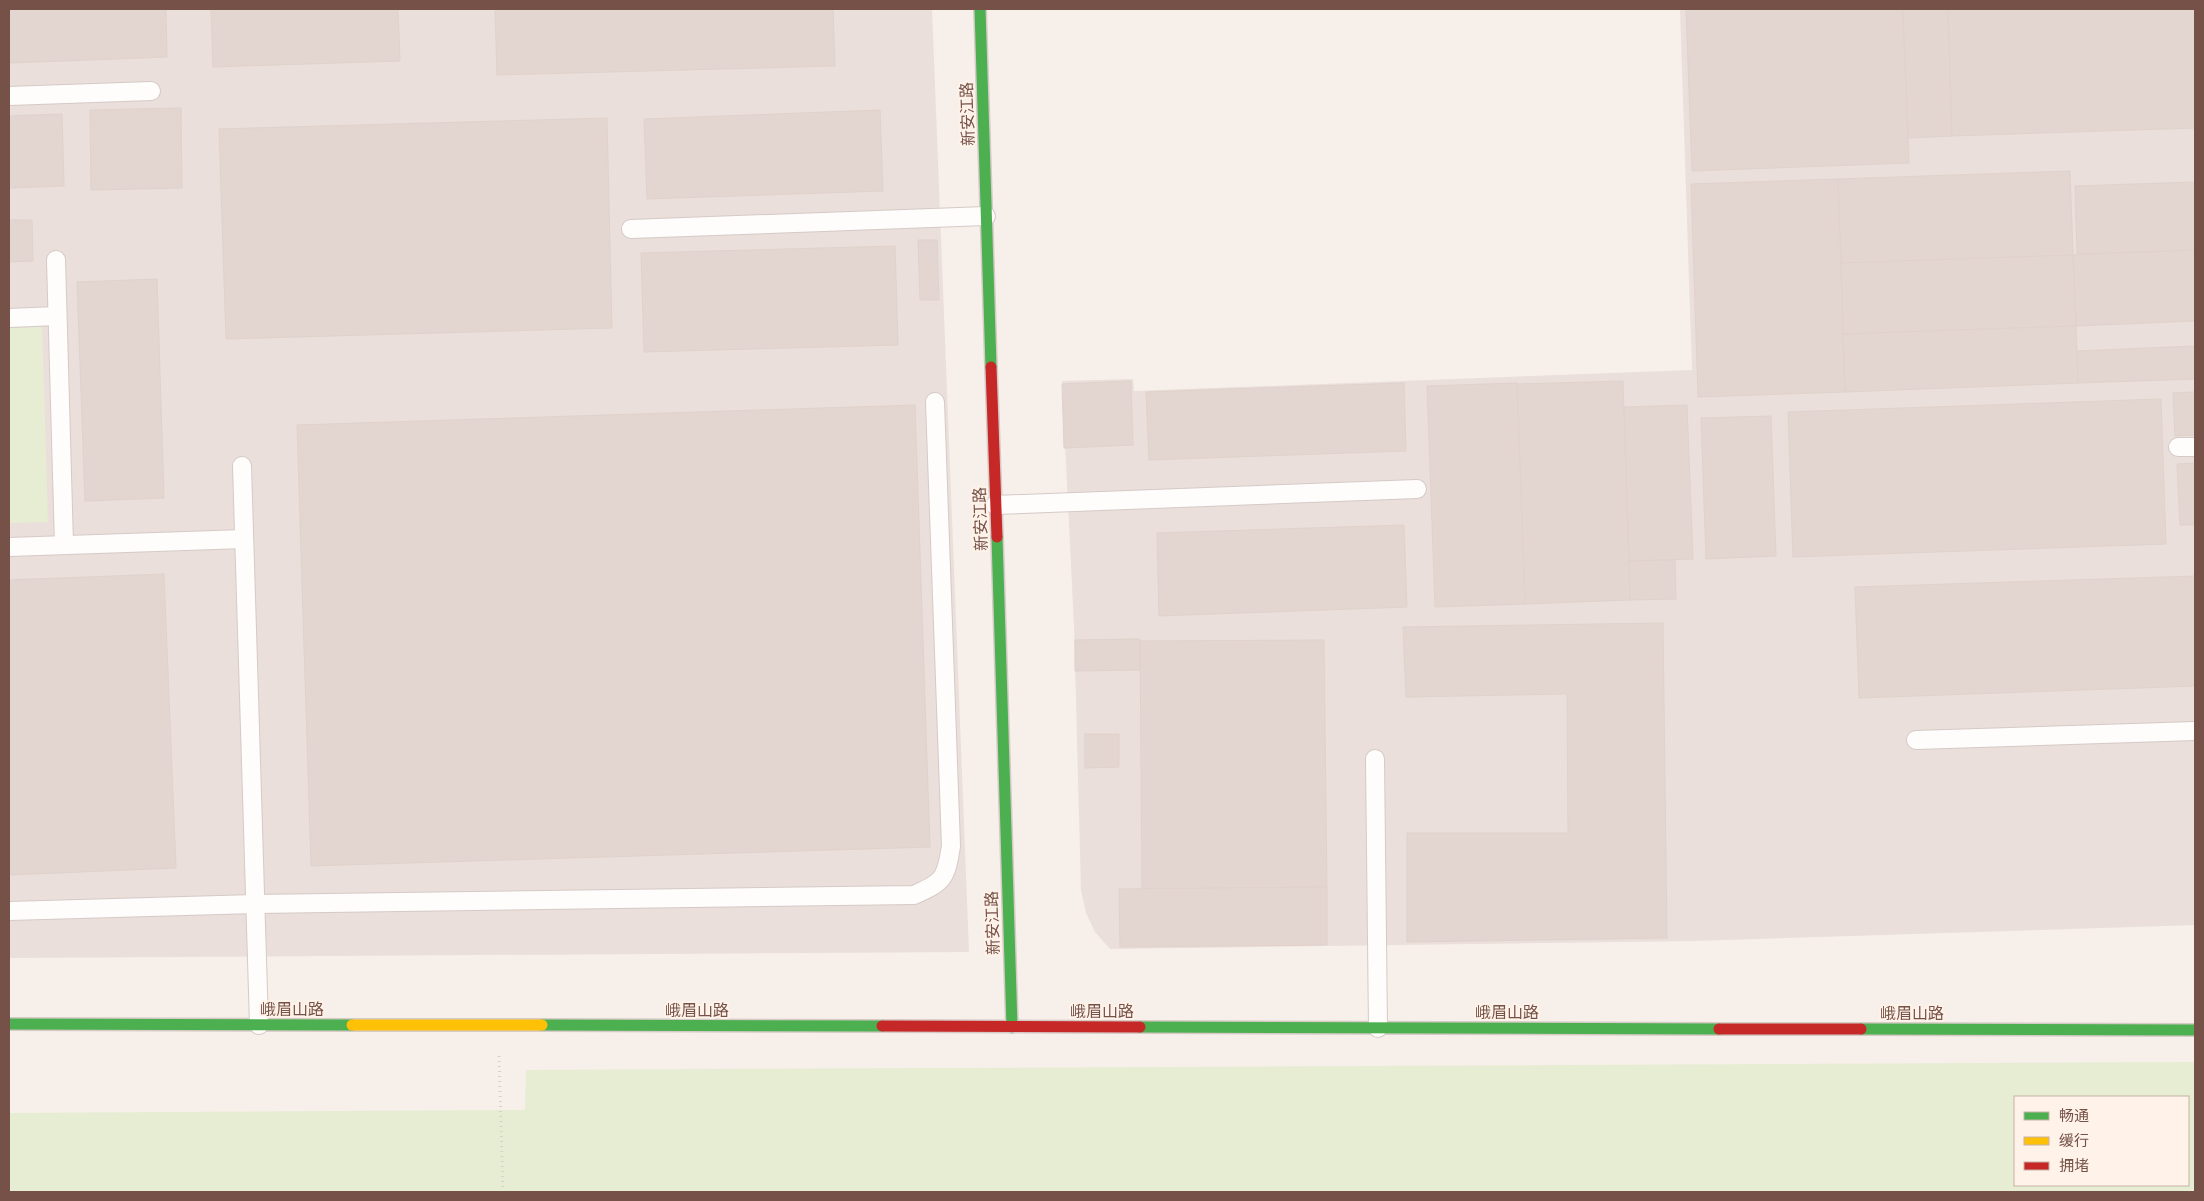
<svg xmlns="http://www.w3.org/2000/svg" width="2204" height="1201" viewBox="0 0 2204 1201" font-family="'Public Sans','Noto Sans SC',sans-serif">
  <style>
    .industrial { fill: #eadfda }
    .green { fill: #e6edd3; fill-rule: evenodd }
    .building { fill: #e3d6d0; stroke: #e0d1cb }
    .lines { fill: none; stroke-linecap: round; stroke-linejoin: round }
    .lane-casing { stroke: #d5cac6; stroke-width: 20 }
    .fast-casing { stroke: #d6cac6; stroke-width: 14 }
    .slow-casing { stroke: #d6cac6; stroke-width: 14 }
    .jam-casing { stroke: #d6cac6; stroke-width: 14 }
    .path { stroke: #dacfcc; stroke-width: 3; stroke-dasharray: 1 4; stroke-linecap: butt }
    .lane { stroke: #fefdfc; stroke-width: 18 }
    .fast { stroke: #4caf50; stroke-width: 11 }
    .slow { stroke: #ffc107; stroke-width: 11 }
    .jam { stroke: #c62828; stroke-width: 11 }
    .labels { text-anchor: middle; stroke-width: 4; stroke-linejoin: round; paint-order: stroke }
    .street-label { font-size: 16px; fill: #755148; stroke: #fff3e9 }
  </style>
  <rect width="100%" height="100%" fill="#f7efe9"/>
  <g class="industrial">
    <path d="M9,9H932L969,952L9,958Z"/>
    <path d="M1680,9H2195V925L1694,941L1110,949L1095,932L1086,913L1081,890L1074,626L1062,381L1133,379L1134,391L1692,370Z"/>
  </g>
  <g class="green">
    <path d="M42,327L48,522L9,523V328Z"/>
    <path d="M2195,1062V1192H9V1113L525,1110L526,1070ZM2015,1097H2188V1185H2015Z"/>
  </g>
  <g class="building">
    <path d="M9,9H166L167,57L9,63Z"/>
    <path d="M211,9H398L400,61L213,67Z"/>
    <path d="M495,9H833L835,66L497,75Z"/>
    <path d="M1686,9H1903L1909,163L1692,171Z"/>
    <path d="M1903,9H1948L1952,136L1908,138Z"/>
    <path d="M1948,9H2195V128L1952,136Z"/>
    <path d="M181,108L182,188L91,190L90,110Z"/>
    <path d="M880,110L883,191L647,199L644,119Z"/>
    <path d="M62,114L64,186L9,188V116Z"/>
    <path d="M607,118L612,328L226,339L219,129Z"/>
    <path d="M2070,171L2073,255L1841,263L1838,179Z"/>
    <path d="M1838,179L1845,392L1698,397L1691,184Z"/>
    <path d="M2195,182V250L2077,254L2075,186Z"/>
    <path d="M9,220H32L33,261L9,262Z"/>
    <path d="M918,240H937L939,300H920Z"/>
    <path d="M895,246L898,345L644,352L641,253Z"/>
    <path d="M2195,250V321L2076,326L2073,255Z"/>
    <path d="M2073,255L2076,326L1843,334L1841,263Z"/>
    <path d="M157,279L164,498L85,501L77,282Z"/>
    <path d="M2076,326L2078,383L1845,392L1843,334Z"/>
    <path d="M2195,346V379L2078,383L2077,351Z"/>
    <path d="M1131,381L1133,445L1064,448L1062,384Z"/>
    <path d="M1623,381L1630,600L1525,604L1517,384Z"/>
    <path d="M1404,383L1406,451L1149,460L1146,392Z"/>
    <path d="M1517,383L1525,604L1435,607L1427,386Z"/>
    <path d="M2195,392V435L2175,436L2173,393Z"/>
    <path d="M2161,399L2166,544L1793,557L1788,412Z"/>
    <path d="M915,405L930,847L311,866L297,425Z"/>
    <path d="M1687,405L1693,559L1629,561L1624,407Z"/>
    <path d="M1771,416L1776,556L1706,559L1701,418Z"/>
    <path d="M2195,463V525H2180L2177,464Z"/>
    <path d="M1404,525L1407,607L1159,616L1157,533Z"/>
    <path d="M1675,560L1676,599L1630,600L1629,561Z"/>
    <path d="M164,574L176,868L9,875V580Z"/>
    <path d="M2195,576V686L1859,698L1855,587Z"/>
    <path d="M1663,623L1667,938L1407,942V833H1568L1567,694L1406,697L1403,627Z"/>
    <path d="M1140,639V670L1075,671V640Z"/>
    <path d="M1324,640L1327,887L1142,889L1140,641Z"/>
    <path d="M1085,734H1119V767L1085,768Z"/>
    <path d="M1327,887V945L1120,947L1119,889Z"/>
  </g>
  <g class="lines">
    <g class="lane-casing">
      <g id="lane">
        <path d="M9,96L151,91"/>
        <path d="M631,229L986,216"/>
        <path d="M56,260L64,545"/>
        <path d="M9,318L57,316"/>
        <path d="M2178,447H2195"/>
        <path d="M242,466L259,1025"/>
        <path d="M995,505L1417,489"/>
        <path d="M9,547L244,539"/>
        <path d="M1916,740L2195,731"/>
        <path d="M1375,759L1378,1028"/>
        <path d="M9,911L255,904L914,895C944,882 946,878 951,846L935,402"/>
      </g>
    </g>
    <g class="fast-casing">
      <g id="fast">
        <path d="M980,9L991,367"/>
        <path d="M997,537L1012,1027"/>
        <path d="M9,1024L352,1025"/>
        <path d="M542,1025L882,1026"/>
        <path d="M1140,1027L1719,1029"/>
        <path d="M1861,1029L2195,1030"/>
      </g>
    </g>
    <g class="slow-casing">
      <path id="slow" d="M352,1025H542"/>
    </g>
    <g class="jam-casing">
      <g id="jam">
        <path d="M991,367L997,537"/>
        <path d="M882,1026L1140,1027"/>
        <path d="M1719,1029H1861"/>
      </g>
    </g>
    <path class="path" d="M499,1056L503,1192"/>
    <use href="#lane" class="lane"/>
    <use href="#fast" class="fast"/>
    <use href="#slow" class="slow"/>
    <use href="#jam" class="jam"/>
  </g>
  <g class="labels">
    <g class="street-label">
      <text transform="translate(967 114) rotate(-92)" y="6">新安江路</text>
      <text transform="translate(980 519) rotate(-92)" y="6">新安江路</text>
      <text transform="translate(992 923) rotate(-92)" y="6">新安江路</text>
      <text x="292" y="1015">峨眉山路</text>
      <text x="697" y="1016">峨眉山路</text>
      <text x="1102" y="1017">峨眉山路</text>
      <text x="1507" y="1018">峨眉山路</text>
      <text x="1912" y="1019">峨眉山路</text>
    </g>
  </g>
  <rect width="2204" height="1201" fill="none" stroke="#755148" stroke-width="20"/>
  <rect x="2014" y="1096" width="175" height="90" fill="#fff3e9" stroke="#c8b2a9"/>
  <rect x="2024" y="1112" width="25" height="8" fill="#4caf50" stroke="#c8b2a9"/>
  <text x="2059" y="1121" font-size="15" fill="#755148">畅通</text>
  <rect x="2024" y="1137" width="25" height="8" fill="#ffc107" stroke="#c8b2a9"/>
  <text x="2059" y="1146" font-size="15" fill="#755148">缓行</text>
  <rect x="2024" y="1162" width="25" height="8" fill="#c62828" stroke="#c8b2a9"/>
  <text x="2059" y="1171" font-size="15" fill="#755148">拥堵</text>
</svg>
